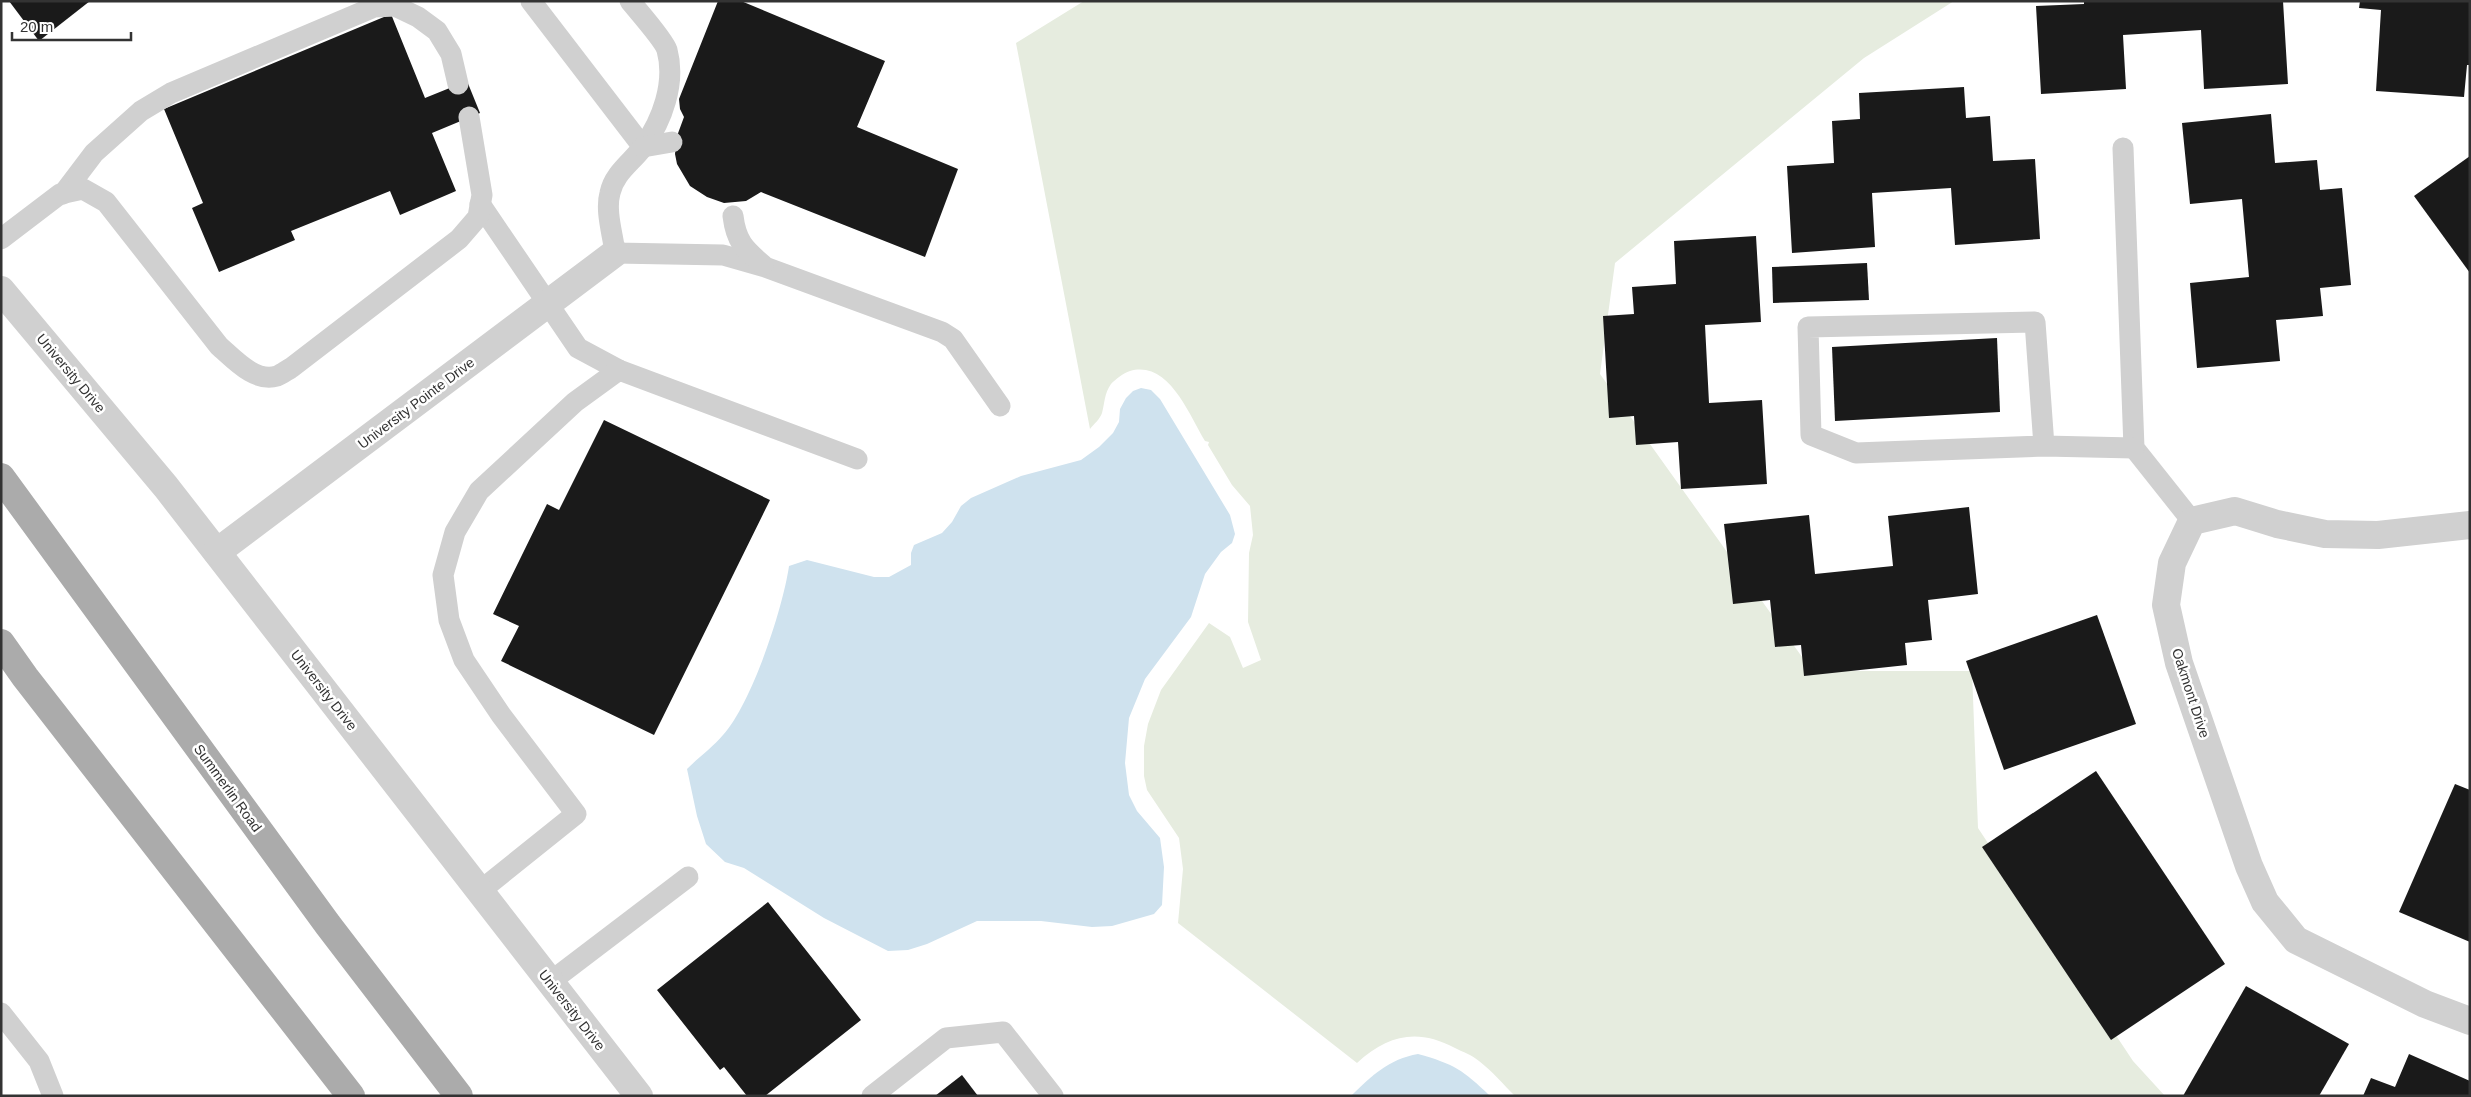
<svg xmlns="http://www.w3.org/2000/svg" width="2471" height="1097" viewBox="0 0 2471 1097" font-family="Helvetica,sans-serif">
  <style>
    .green { fill: #e6ecdf }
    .water { fill: #cfe2ee }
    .building { fill: #1a1a1a }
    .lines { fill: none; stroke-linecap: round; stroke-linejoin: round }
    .lane { stroke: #d0d0d0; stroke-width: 21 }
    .street { stroke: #d0d0d0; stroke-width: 28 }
    .primary { stroke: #ababab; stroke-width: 28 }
    .labels { text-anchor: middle; stroke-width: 5; stroke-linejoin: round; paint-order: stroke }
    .street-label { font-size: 14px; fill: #333; stroke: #fff }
  </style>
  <rect width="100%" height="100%" fill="#fff"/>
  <path class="green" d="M1084,1H1954L1864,58L1615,263L1600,374L1812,671H1972L1978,828L2133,1061L2165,1096H1515C1503,1084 1492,1071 1479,1061C1472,1055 1463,1052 1455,1048C1417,1028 1388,1035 1357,1063L1178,923L1183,869L1179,838L1147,790L1144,776V746L1148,724L1161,690L1209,623L1230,637L1243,668L1261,660L1248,622L1249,553L1253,535L1250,506L1232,485L1208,445L1209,442L1205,441C1189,415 1169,360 1130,371C1123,373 1116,379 1111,384C1104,394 1105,402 1102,413C1100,419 1094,424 1090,429L1016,43Z"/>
  <g class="water">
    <path d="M1141,388L1151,390L1160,399L1230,515L1235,534L1232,543L1221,552L1205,574L1191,617L1145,679L1129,718L1125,763L1129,795L1137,811L1160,838L1164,867L1162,905L1154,914L1112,926L1092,927L1041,921H977L927,944L908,950L888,951L824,918L744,868L725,862L706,844L697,816L687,769C699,757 713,747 723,735C752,703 783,608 789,566L807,560L874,577H889L911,565V553L914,545L942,533L952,522L961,506L971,498L1021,476L1081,460L1099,447L1113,433L1119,422L1120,409L1126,398L1133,391Z"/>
    <path d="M1418,1054C1454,1064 1463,1070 1490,1096H1351C1371,1076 1389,1059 1418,1054Z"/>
  </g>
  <g class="building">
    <path d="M9,1H90L39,41Z"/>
    <path d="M718,1H741L885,61L857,127L958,169L925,257L761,192L746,201L724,203L707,197L690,186L677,164L675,154L677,136L684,117L680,109L679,99Z"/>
    <path d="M2084,1H2283L2288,84L2204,89L2201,30L2123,35L2126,89L2041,94L2036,6L2084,4Z"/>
    <path d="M2360,1H2470V65H2467L2464,97L2376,91L2381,10L2359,8Z"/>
    <path d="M391,14L425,98L467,81L480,113L432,133L456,191L400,215L390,191L291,231L295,240L219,272L192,208L203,203L164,109Z"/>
    <path d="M1964,87L1966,118L1990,116L1993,161L2035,159L2040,239L1955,245L1951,188L1872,193L1875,247L1792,253L1787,166L1834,163L1832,121L1860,119L1859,93Z"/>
    <path d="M2271,114L2275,163L2317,160L2320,190L2342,188L2351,285L2320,288L2323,316L2276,320L2280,361L2197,368L2190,283L2249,277L2242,199L2190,204L2182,123Z"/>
    <path d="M2470,156V273L2414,196Z"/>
    <path d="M1756,236L1761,322L1705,325L1709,403L1762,400L1767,484L1681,489L1678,442L1636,445L1634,416L1609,418L1603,316L1634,314L1632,287L1676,284L1674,241Z"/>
    <path d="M1867,263L1869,300L1773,303L1772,267Z"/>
    <path d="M1997,338L2000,412L1835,421L1832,347Z"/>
    <path d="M604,420L770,500L654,735L501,661L519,626L493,614L547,504L559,510Z"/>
    <path d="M1969,507L1978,594L1928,600L1932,640L1905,643L1907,665L1804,676L1801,645L1775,647L1770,600L1733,604L1724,524L1809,515L1815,574L1893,566L1888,516Z"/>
    <path d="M2097,615L2136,724L2004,770L1966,661Z"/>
    <path d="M2096,771L2225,964L2111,1040L1982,847Z"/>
    <path d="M2455,784L2470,790V942L2399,912Z"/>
    <path d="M768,902L861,1020L765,1096H747L724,1067L720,1070L657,990Z"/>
    <path d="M2246,986L2349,1044L2319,1096H2183Z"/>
    <path d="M2409,1054L2470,1081V1096H2363L2371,1078L2395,1087Z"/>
    <path d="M962,1075L978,1096H935Z"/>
  </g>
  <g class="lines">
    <g class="lane">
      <path d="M531,1L643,147"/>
      <path d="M630,1C638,11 664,40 667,50C676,83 662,121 643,147C632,162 614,173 610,193C605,211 613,235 615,253L723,255L765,267L942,332L953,339L1000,406"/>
      <path d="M643,147L672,142"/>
      <path d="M2123,148L2134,448L2192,521"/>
      <path d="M63,194L94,153L141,111L171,93L374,7L395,6L418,17L437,31L451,54L458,84"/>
      <path d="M480,204L578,348L619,370"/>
      <path d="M733,216C736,241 744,249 763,265"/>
      <path d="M1,239L60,194L83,189L106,202L219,346C234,359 255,383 277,376C282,374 287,370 291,368L459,239L478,217L482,195L469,117"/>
      <path d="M2044,446L1856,453L1811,435L1808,327L2035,322L2044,446L2134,448"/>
      <path d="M480,891L576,814L501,715L464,660L449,620L443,575L455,532L479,491L575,402L619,370L857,459"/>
      <path d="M550,982L688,877"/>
      <path d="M1,1013L39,1061L53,1096"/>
      <path d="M872,1096L946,1038L1003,1032L1053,1096"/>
    </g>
    <g class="street">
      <path d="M1,290L166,487L639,1096"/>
      <path d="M2470,525L2378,535L2325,534L2277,524L2235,511L2192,521L2172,563L2166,605L2179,663L2249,866L2265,902L2296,940L2425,1004L2470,1021"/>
      <path d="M217,552L615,253"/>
    </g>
    <g class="primary">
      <path d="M1,477L328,925L459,1096"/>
      <path d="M1,643L25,677L351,1096"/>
    </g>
  </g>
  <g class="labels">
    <g class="street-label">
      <text transform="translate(71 373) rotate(50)" y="5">University Drive</text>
      <text transform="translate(416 403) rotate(-37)" y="5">University Pointe Drive</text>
      <text transform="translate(324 690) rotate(52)" y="5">University Drive</text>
      <text transform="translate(2191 693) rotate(72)" y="5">Oakmont Drive</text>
      <text transform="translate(228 788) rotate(54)" y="5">Summerlin Road</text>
      <text transform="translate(572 1010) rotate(52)" y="5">University Drive</text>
    </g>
  </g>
  <rect width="2471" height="1097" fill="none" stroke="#333333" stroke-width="5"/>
  <path d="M12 32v8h119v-8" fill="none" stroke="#333333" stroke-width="2.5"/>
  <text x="20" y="32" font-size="15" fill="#333333" stroke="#ffffff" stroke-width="4" paint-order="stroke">20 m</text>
</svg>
